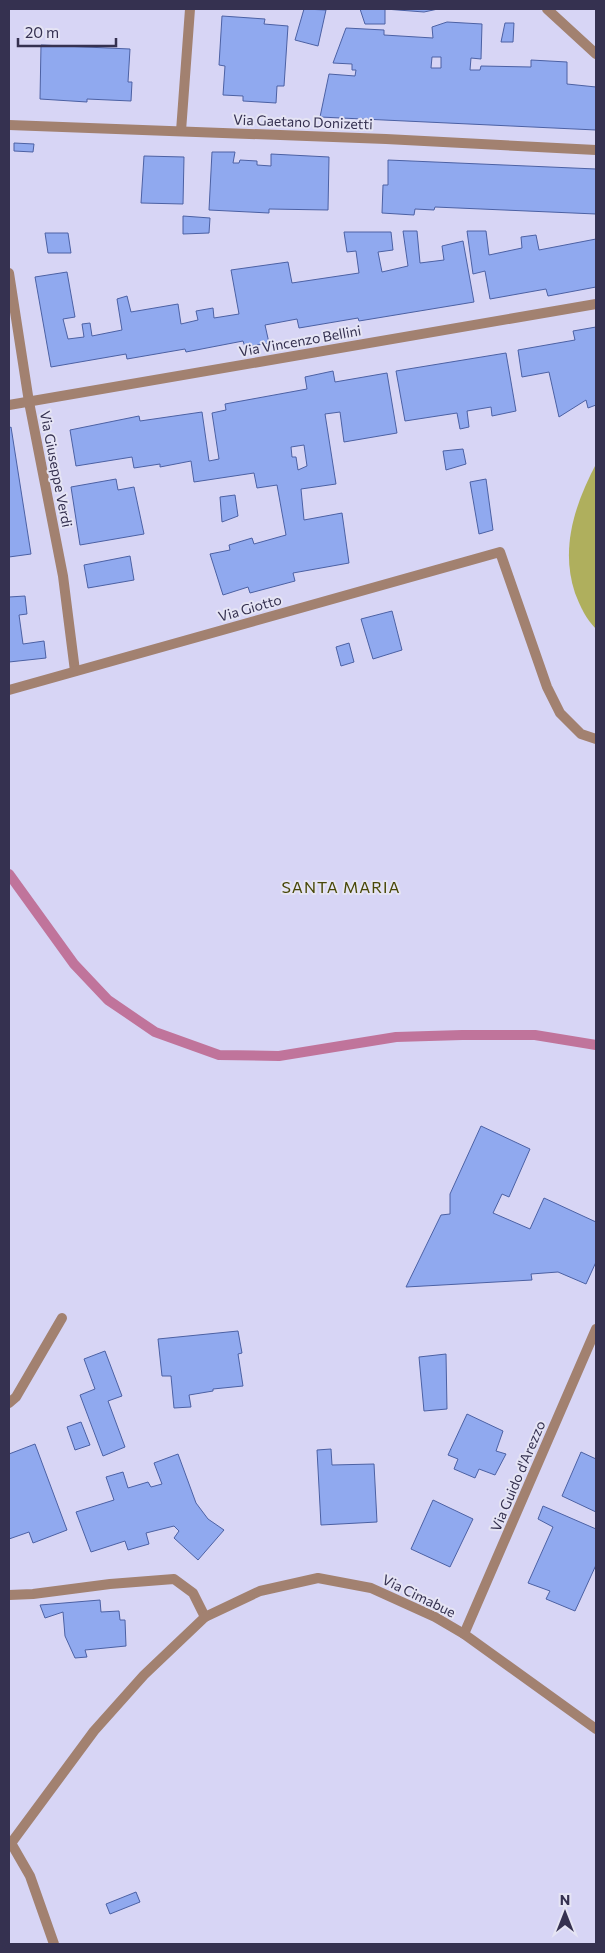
<svg xmlns="http://www.w3.org/2000/svg" width="605" height="1953" viewBox="0 0 605 1953" font-family="Commissioner,sans-serif">
  <style>
    .green { fill: #afaf5d }
    .lines { fill: none; stroke-linecap: round; stroke-linejoin: round }
    .stream { stroke: #c0749b; stroke-width: 10 }
    .building { fill: #90a9ef; stroke: #4c61a4; fill-rule: evenodd }
    .minor { stroke: #a28170; stroke-width: 10 }
    .tertiary { stroke: #a28170; stroke-width: 10 }
    .labels { text-anchor: middle; stroke-width: 4; stroke-linejoin: round; paint-order: stroke }
    .street-label { font-size: 14px; fill: #353150; stroke: #e5e4f4 }
    .quarter-label { font-size: 16px; letter-spacing: 1px; fill: #484706; stroke: #e5e4f4 }
  </style>
  <rect width="100%" height="100%" fill="#d7d5f5"/>
  <path class="green" d="M596,464V629C586,619 580,606 575,593C560,548 575,504 596,464Z"/>
  <g class="lines">
    <path class="stream" d="M9,874L74,964L108,1000L155,1032L219,1055L279,1056L396,1037L462,1035H535L596,1045"/>
  </g>
  <g class="building">
    <path d="M304,9L326,10L318,46L295,40Z"/>
    <path d="M360,9H438L424,12L385,9V24H365Z"/>
    <path d="M222,16L265,19L264,24L288,26L284,86H277L276,103L243,101V96L223,95L225,66L219,65Z"/>
    <path d="M447,22L482,24L481,59L471,58L470,70H480L481,66L531,67V60L567,62V84L596,87V130L320,117L329,74L355,76L356,70H352V64L333,63L346,28L384,30V35L433,38L432,27ZM432,57H441V68H431Z"/>
    <path d="M505,23H514L513,42H501Z"/>
    <path d="M41,45L130,49L128,82H132L131,101L87,99V102L40,99Z"/>
    <path d="M14,143L34,144L33,152L14,151Z"/>
    <path d="M212,152H235L233,163H239L240,160L257,161V165L271,166V154L329,157L328,210L269,209V213L209,210Z"/>
    <path d="M144,156L184,157L183,204L141,203Z"/>
    <path d="M388,160L596,169V214L435,207L434,210L415,209L414,215L382,213L383,185H388Z"/>
    <path d="M183,216L210,218L209,233L183,234Z"/>
    <path d="M403,231H417L420,263L444,260L442,246L463,241L474,302L359,321L358,318L299,328L297,319L265,325L269,343L245,347L243,341L186,352L185,349L127,359L126,354L51,367L35,277L67,272L75,317L63,319L68,339L84,337L82,324L90,323L92,336L122,330L117,299L127,296L131,312L178,304L181,324L198,320L196,311L213,308L214,318L239,314L231,270L288,262L292,283L359,273L356,251L347,252L344,232H391L393,250L378,252L382,272L408,266Z"/>
    <path d="M467,231H486L489,255L522,248L521,237L536,235L539,250L596,239V287L548,296L546,289L490,299L485,271L473,274Z"/>
    <path d="M45,233H68L71,253H48Z"/>
    <path d="M596,327V405L588,408L586,400L559,417L549,372L522,377L518,350L575,340L573,331Z"/>
    <path d="M506,353L516,411L492,416L491,407L467,411L469,427L460,429L457,413L405,421L396,371Z"/>
    <path d="M333,371L335,382L387,373L397,433L344,442L340,412L325,414L336,484L301,489L304,520L342,513L349,563L293,573L295,581L250,593L248,587L223,595L210,554L230,550L229,545L252,538L254,544L286,535L277,485L257,488L254,473L194,482L191,461L160,467V464L134,468L132,457L76,466L70,430L139,416L140,421L202,412L209,461L219,459L212,413L226,410L225,404L307,389L305,377ZM304,445L307,466L298,470L296,457H292L291,447Z"/>
    <path d="M11,427L31,554L9,557V428Z"/>
    <path d="M463,449L466,464L446,470L443,451Z"/>
    <path d="M116,479L118,490L134,487L144,534L80,545L71,487Z"/>
    <path d="M486,479L493,530L479,534L470,482Z"/>
    <path d="M235,495L238,516L222,522L220,497Z"/>
    <path d="M130,556L134,580L88,588L84,565Z"/>
    <path d="M25,596L27,614L19,615L23,644L44,641L46,658L9,662V597Z"/>
    <path d="M392,611L402,650L373,659L361,619Z"/>
    <path d="M349,643L354,662L341,666L336,647Z"/>
    <path d="M481,1126L530,1149L509,1197L502,1194L493,1213L530,1229L544,1198L596,1222V1262L586,1284L558,1272L531,1274L532,1280L406,1287L441,1215L450,1214V1194Z"/>
    <path d="M238,1331L242,1353L238,1354L243,1386L213,1389V1391L189,1395L191,1407L174,1408L171,1376H162L158,1339Z"/>
    <path d="M105,1351L122,1396L108,1401L125,1447L103,1456L80,1395L95,1389L84,1359Z"/>
    <path d="M446,1354L447,1409L424,1411L419,1357Z"/>
    <path d="M467,1414L503,1431L496,1451L506,1454L495,1475L479,1469L475,1478L454,1469L458,1459L448,1455Z"/>
    <path d="M81,1422L90,1445L75,1450L67,1427Z"/>
    <path d="M35,1444L67,1530L33,1543L29,1532L9,1539V1454Z"/>
    <path d="M331,1449L332,1465L374,1464L377,1522L321,1525L317,1450Z"/>
    <path d="M581,1452L596,1459V1512L562,1496Z"/>
    <path d="M178,1454L196,1503L208,1519L224,1530L198,1560L174,1538L179,1531L174,1526L146,1533L149,1544L128,1550L125,1541L91,1552L76,1512L114,1500L106,1477L123,1472L128,1488L148,1482L151,1487L162,1484L154,1463Z"/>
    <path d="M433,1500L473,1519L450,1567L411,1549Z"/>
    <path d="M543,1506L596,1529V1565L575,1611L546,1599L550,1591L528,1583L553,1527L538,1519Z"/>
    <path d="M100,1600L101,1612L119,1611L120,1620H125L126,1646L85,1650L87,1657L75,1658L65,1636L63,1612L45,1618L40,1605Z"/>
    <path d="M136,1892L140,1902L110,1914L106,1904Z"/>
  </g>
  <g class="lines">
    <g class="minor">
      <path d="M9,125L386,139L596,150"/>
      <path d="M181,131L190,9"/>
      <path d="M9,273L29,402L63,576L75,671"/>
      <path d="M9,405L596,304"/>
      <path d="M9,690L500,552L547,687L560,713L581,734L596,739"/>
      <path d="M9,1403L16,1397L62,1318"/>
      <path d="M9,1595L33,1594L110,1584L174,1579L193,1593L205,1617"/>
      <path d="M464,1634L596,1329"/>
      <path d="M11,1843L30,1876L54,1944"/>
      <path d="M9,1846L94,1731L144,1675L205,1617L260,1591L318,1578L371,1588L435,1617L464,1634L596,1729"/>
    </g>
    <path class="tertiary" d="M547,9L596,54"/>
  </g>
  <g class="labels">
    <g class="street-label">
      <text transform="translate(303 122) rotate(2)" y="5">Via Gaetano Donizetti</text>
      <text transform="translate(300 341) rotate(-10)" y="5">Via Vincenzo Bellini</text>
      <text transform="translate(56 469) rotate(79)" y="5">Via Giuseppe Verdi</text>
      <text transform="translate(250 608) rotate(-16)" y="5">Via Giotto</text>
      <text transform="translate(518 1476) rotate(-67)" y="5">Via Guido d'Arezzo</text>
      <text transform="translate(419 1596) rotate(26)" y="5">Via Cimabue</text>
    </g>
    <g class="quarter-label">
      <text x="341" y="893">SANTA MARIA</text>
    </g>
  </g>
  <rect width="605" height="1953" fill="none" stroke="#353150" stroke-width="20"/>
  <g transform="translate(565 1913)" stroke="#e5e4f4" stroke-width="4" paint-order="stroke">
  <path d="M0-4L9 19L0 12L-9 19Z" fill="#353150"/>
  <text y="-8" font-size="14" font-weight="bold" text-anchor="middle" fill="#353150">N</text>
  </g>
  <path d="M18 38v8h98v-8" fill="none" stroke="#353150" stroke-width="2.5"/>
  <text x="25" y="38" font-size="15" fill="#353150" stroke="#e5e4f4" stroke-width="4" paint-order="stroke">20 m</text>
</svg>
